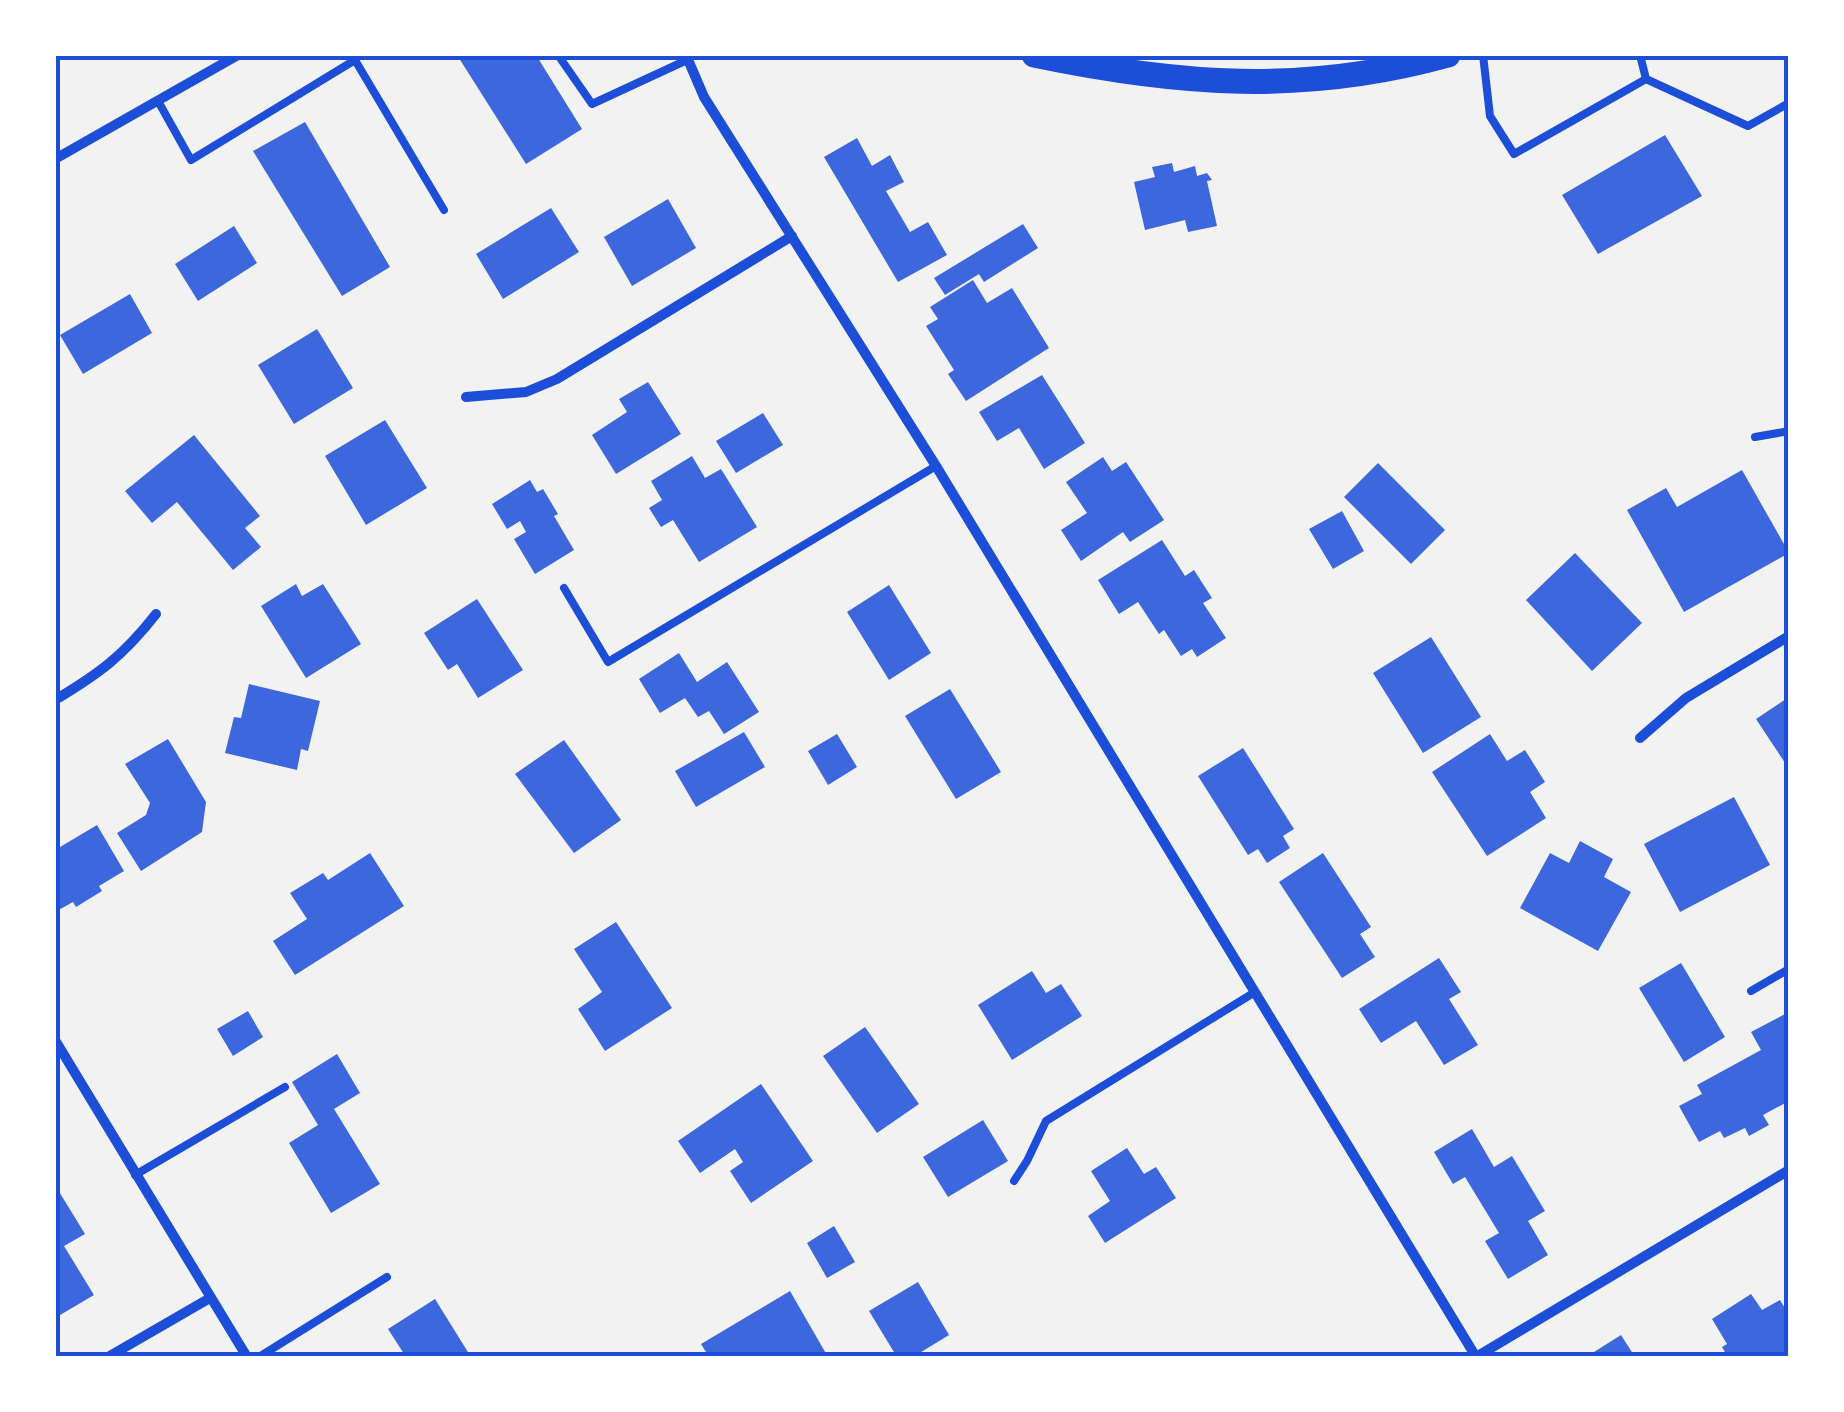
<svg xmlns="http://www.w3.org/2000/svg" width="1844" height="1412" viewBox="0 0 1844 1412" font-family="'Asap Condensed',sans-serif">
  <style>
    .building { fill: #3d67dc }
    .lines { fill: none; stroke-linecap: round; stroke-linejoin: round }
    .service { stroke: #1d4ed8; stroke-width: 8 }
    .minor { stroke: #1d4ed8; stroke-width: 10 }
    .primary { stroke: #1d4ed8; stroke-width: 25 }
    .neatline { fill: none; stroke: #1d4ed8; stroke-width: 4 }
  </style>
  <rect width="100%" height="100%" fill="#f2f2f2"/>
  <g class="building">
    <path d="M457,55H536L582,129L526,164Z"/>
    <path d="M305,122L390,267L342,296L253,151Z"/>
    <path d="M1665,135L1702,196L1598,254L1562,195Z"/>
    <path d="M857,138L872,166L890,155L904,182L886,191L910,232L928,222L947,255L898,282L824,157Z"/>
    <path d="M1172,163L1174,172L1195,166L1197,176L1207,173L1212,180L1207,181L1217,226L1188,232L1185,220L1145,230L1134,182L1155,177L1152,167Z"/>
    <path d="M668,199L696,248L632,286L604,237Z"/>
    <path d="M551,208L579,252L503,299L476,254Z"/>
    <path d="M1023,224L1038,248L984,282L979,274L945,295L934,278Z"/>
    <path d="M234,226L257,263L198,301L175,264Z"/>
    <path d="M973,280L987,303L1012,288L1049,348L966,401L948,374L954,370L926,326L938,319L930,307Z"/>
    <path d="M130,294L152,333L83,374L60,335Z"/>
    <path d="M317,329L353,388L294,424L258,365Z"/>
    <path d="M1042,375L1085,443L1044,469L1019,428L997,441L979,412Z"/>
    <path d="M648,382L681,434L616,474L592,435L627,412L619,399Z"/>
    <path d="M763,413L783,445L736,473L716,441Z"/>
    <path d="M385,420L427,488L366,525L325,456Z"/>
    <path d="M194,435L260,516L245,528L261,547L233,570L177,502L152,523L125,491Z"/>
    <path d="M692,456L705,478L721,469L757,527L699,562L673,520L661,527L649,508L662,500L651,481Z"/>
    <path d="M1103,457L1112,471L1126,462L1164,520L1130,542L1123,532L1081,561L1061,530L1087,513L1066,482Z"/>
    <path d="M1378,463L1445,530L1411,564L1344,497Z"/>
    <path d="M1742,470L1789,553L1684,612L1627,510L1666,488L1677,507Z"/>
    <path d="M530,480L537,492L543,489L558,514L554,516L574,550L535,574L514,539L526,532L520,521L507,529L492,504Z"/>
    <path d="M1342,511L1364,551L1333,569L1309,529Z"/>
    <path d="M1162,540L1185,576L1194,570L1212,598L1203,603L1226,638L1197,657L1192,649L1181,656L1164,630L1159,634L1138,602L1119,614L1098,580Z"/>
    <path d="M1575,553L1642,623L1592,671L1526,600Z"/>
    <path d="M296,584L302,596L323,584L361,644L306,678L261,606Z"/>
    <path d="M889,585L931,653L889,680L847,612Z"/>
    <path d="M477,599L523,670L478,698L457,664L448,670L424,633Z"/>
    <path d="M1431,637L1481,717L1423,753L1373,673Z"/>
    <path d="M679,653L697,682L727,662L759,712L724,734L709,711L698,717L685,698L660,713L639,679Z"/>
    <path d="M249,684L320,701L308,751L301,749L297,770L225,753L234,717L241,718Z"/>
    <path d="M950,689L1001,772L956,799L905,716Z"/>
    <path d="M1789,697V769L1756,719Z"/>
    <path d="M744,732L765,767L696,807L675,771Z"/>
    <path d="M837,734L857,767L828,785L808,751Z"/>
    <path d="M1490,734L1507,761L1525,750L1545,782L1530,792L1546,818L1487,856L1432,772Z"/>
    <path d="M168,739L206,802L202,832L141,871L117,833L146,815L150,803L125,764Z"/>
    <path d="M564,740L621,820L574,853L515,774Z"/>
    <path d="M1243,748L1294,829L1283,836L1290,848L1267,863L1258,849L1248,855L1198,776Z"/>
    <path d="M1734,797L1770,865L1680,912L1644,844Z"/>
    <path d="M97,825L124,871L99,886L102,891L76,907L73,902L55,912V850Z"/>
    <path d="M1580,841L1613,859L1604,877L1631,892L1598,951L1520,908L1550,853L1569,863Z"/>
    <path d="M370,853L404,906L295,975L273,941L307,919L290,893L323,873L328,880Z"/>
    <path d="M1323,853L1371,927L1360,934L1375,957L1342,978L1279,882Z"/>
    <path d="M616,922L672,1008L605,1051L578,1009L602,992L574,949Z"/>
    <path d="M1439,958L1461,992L1449,999L1478,1045L1444,1065L1416,1021L1381,1043L1359,1009Z"/>
    <path d="M1681,963L1725,1037L1684,1062L1639,988Z"/>
    <path d="M1032,971L1046,993L1061,984L1082,1016L1012,1060L978,1005Z"/>
    <path d="M248,1011L263,1037L233,1056L217,1029Z"/>
    <path d="M1789,1012V1101L1763,1115L1769,1125L1749,1136L1745,1128L1724,1138L1720,1131L1699,1142L1679,1106L1702,1094L1697,1085L1761,1050L1751,1032Z"/>
    <path d="M865,1027L919,1104L877,1133L823,1056Z"/>
    <path d="M337,1054L360,1093L334,1109L380,1184L331,1213L289,1143L318,1125L292,1082Z"/>
    <path d="M761,1084L813,1161L751,1203L730,1171L743,1162L735,1149L700,1173L678,1141Z"/>
    <path d="M983,1120L1008,1161L948,1197L923,1157Z"/>
    <path d="M1472,1129L1494,1167L1512,1156L1545,1211L1528,1221L1548,1255L1508,1279L1485,1241L1499,1233L1465,1177L1453,1184L1434,1152Z"/>
    <path d="M1127,1148L1144,1174L1156,1167L1176,1198L1105,1243L1088,1216L1110,1201L1091,1171Z"/>
    <path d="M55,1185L85,1234L64,1246L94,1295L55,1318Z"/>
    <path d="M834,1226L855,1262L827,1278L807,1243Z"/>
    <path d="M918,1282L949,1335L913,1357H897L869,1311Z"/>
    <path d="M790,1291L828,1357H709L701,1344Z"/>
    <path d="M1751,1294L1762,1310L1780,1300L1789,1315V1354L1784,1357H1728L1722,1347L1727,1344L1712,1319Z"/>
    <path d="M435,1299L471,1357H406L388,1329Z"/>
    <path d="M1621,1335L1635,1357H1586Z"/>
  </g>
  <g class="lines">
    <g class="service">
      <path d="M558,55L592,104L687,60"/>
      <path d="M1483,55L1490,116L1514,154L1646,79L1748,126L1789,103"/>
      <path d="M1640,55L1646,79"/>
      <path d="M158,101L191,160L355,60L444,210"/>
      <path d="M1755,437L1789,431"/>
      <path d="M564,588L608,662L936,466"/>
      <path d="M1751,991L1789,969"/>
      <path d="M135,1175L285,1087"/>
      <path d="M1014,1181L1027,1161L1046,1121L1255,992"/>
      <path d="M259,1357L387,1277"/>
    </g>
    <g class="minor">
      <path d="M686,55L704,97L936,466L1476,1357"/>
      <path d="M55,159L238,55"/>
      <path d="M466,397L526,392L557,379L792,236"/>
      <path d="M55,700C100,673 123,656 156,614"/>
      <path d="M1640,738L1686,698L1789,636"/>
      <path d="M55,1040L247,1357"/>
      <path d="M108,1357L210,1298"/>
      <path d="M1476,1357L1789,1170"/>
    </g>
    <path class="primary" d="M1034,55C1178,85 1304,95 1448,55"/>
  </g>
  <rect width="1844" height="1412" fill="none" stroke="#ffffff" stroke-width="115"/>
  <rect x="58" y="58" width="1728" height="1296" class="neatline"/>
</svg>
